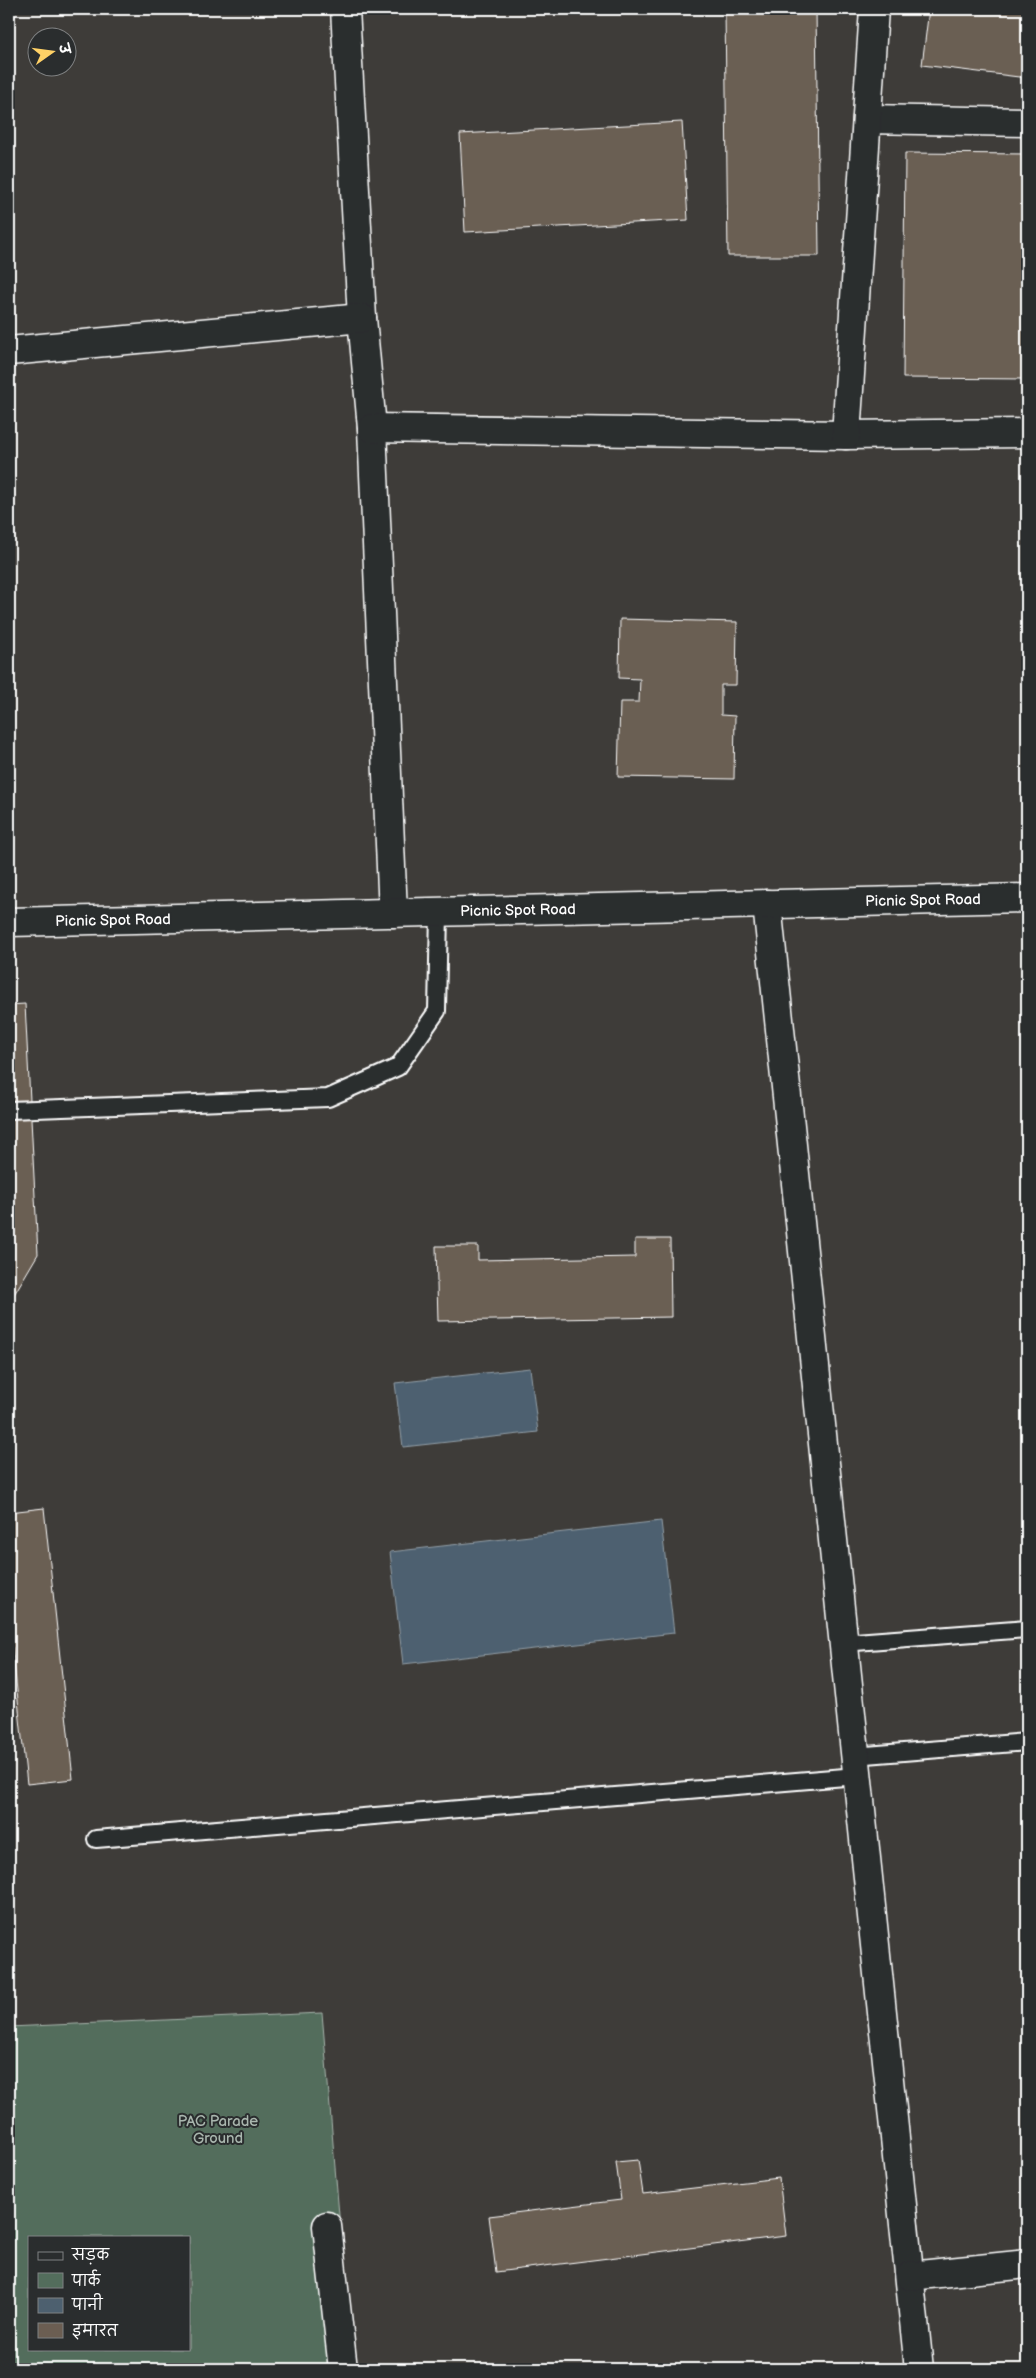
<svg xmlns="http://www.w3.org/2000/svg" width="1036" height="2378" viewBox="0 0 1036 2378" font-family="'Balsamiq Sans','Playpen Sans Deva',sans-serif">
  <style>
    .green { fill: #536d5c; stroke: #a9b6ae; fill-rule: evenodd }
    .water { fill: #4d606f; stroke: #94a0a9 }
    .building { fill: #6b5e52; stroke: #fff }
    .lines { fill: none; stroke-linecap: round; stroke-linejoin: round }
    .lane-casing { stroke: #fff; stroke-width: 20 }
    .street-casing { stroke: #fff; stroke-width: 31 }
    .secondary-casing { stroke: #fff; stroke-width: 31 }
    .lane { stroke: #2a2d2e; stroke-width: 16 }
    .street { stroke: #2a2d2e; stroke-width: 28 }
    .secondary { stroke: #2a2d2e; stroke-width: 28 }
    .labels { text-anchor: middle; stroke-width: 4; stroke-linejoin: round; paint-order: stroke }
    .street-label { font-size: 15px; fill: #fff; stroke: #2a2d2e }
    .park-label { font-size: 15px; fill: #a9b6ae; stroke: #2a2d2e }
  </style>
  <rect width="100%" height="100%" fill="#3e3c39"/>
  <filter id="ink" filterUnits="userSpaceOnUse"><feTurbulence type="fractalNoise" baseFrequency=".02" numOctaves="2"/><feDisplacementMap in="SourceGraphic" scale="10" xChannelSelector="R" yChannelSelector="G"/><feConvolveMatrix kernelMatrix="1 2 1 2 8 2 1 2 1" color-interpolation-filters="sRGB"/></filter>
  <g filter="url(#ink)">
    <path class="green" d="M322,2013L352,2369H9V2027ZM29,2237H189V2349H29Z"/>
    <g class="water">
      <path d="M530,1368L538,1432L403,1447L395,1383Z"/>
      <path d="M661,1521L674,1633L403,1664L390,1552Z"/>
    </g>
    <g class="building">
      <path d="M725,9H816L819,256H728Z"/>
      <path d="M929,9H1027V78L922,65Z"/>
      <path d="M682,122L688,220L465,232L460,134Z"/>
      <path d="M905,153L1027,154V379L903,378Z"/>
      <path d="M620,619L737,622L736,685H721V715L735,716L734,779L618,777L620,702H639L640,679L619,678Z"/>
      <path d="M25,1004L38,1254L9,1303V1005Z"/>
      <path d="M635,1239H670L671,1317L438,1321L436,1246H478V1260L635,1257Z"/>
      <path d="M44,1508L73,1779L27,1784L9,1616V1512Z"/>
      <path d="M638,2160L643,2194L779,2178L786,2236L496,2272L489,2216L621,2200L616,2162Z"/>
      <path d="M791,2364L792,2369H747Z"/>
    </g>
    <g class="lines">
      <g class="lane-casing">
        <g id="lane">
          <path d="M9,1110L328,1098L398,1067L437,1011L439,912"/>
          <path d="M842,1643L1027,1629"/>
          <path d="M854,1756L1027,1742"/>
          <path d="M96,1839L857,1776"/>
        </g>
      </g>
      <g class="street-casing">
        <g id="street">
          <path d="M345,9L362,318L372,428L393,913"/>
          <path d="M867,119L1027,122"/>
          <path d="M9,351L362,318"/>
          <path d="M372,428L846,435L1027,433"/>
          <path d="M846,435L874,9"/>
          <path d="M767,904L919,2369"/>
          <path d="M327,2226L343,2369"/>
          <path d="M910,2276L1027,2264"/>
        </g>
      </g>
      <g class="secondary-casing">
        <path id="secondary" d="M9,922L1027,898"/>
      </g>
      <use href="#lane" class="lane"/>
      <use href="#street" class="street"/>
      <use href="#secondary" class="secondary"/>
    </g>
  </g>
  <g class="labels">
    <g class="street-label">
      <text transform="translate(923 900) rotate(-1)" y="5">Picnic Spot Road</text>
      <text transform="translate(518 910) rotate(-1)" y="5">Picnic Spot Road</text>
      <text transform="translate(113 920) rotate(-1)" y="5">Picnic Spot Road</text>
    </g>
    <g class="park-label">
      <text x="218" y="2126">PAC Parade<tspan x="218" dy="17">Ground</tspan></text>
    </g>
  </g>
  <rect width="1036" height="2378" fill="none" stroke="#2a2d2e" stroke-width="30"/>
  <rect x="15" y="15" width="1006" height="2348" fill="none" stroke="#fff" stroke-width="2" filter="url(#ink)"/>
  <rect x="28" y="2236" width="162" height="115" fill="#2a2d2e" stroke="#7f8182"/>
  <rect x="38" y="2252" width="25" height="8" fill="#2a2d2e" stroke="#7f8182"/>
  <text x="72" y="2260" font-size="15" fill="#ffffff">सड़क</text>
  <rect x="38" y="2273" width="25" height="15" fill="#536d5c" stroke="#7f8182"/>
  <text x="72" y="2286" font-size="15" fill="#ffffff">पार्क</text>
  <rect x="38" y="2298" width="25" height="15" fill="#4d606f" stroke="#7f8182"/>
  <text x="72" y="2310" font-size="15" fill="#ffffff">पानी</text>
  <rect x="38" y="2323" width="25" height="15" fill="#6b5e52" stroke="#7f8182"/>
  <text x="72" y="2336" font-size="15" fill="#ffffff">इमारत</text>
  <g transform="translate(52 52) rotate(76)"><circle r="24" fill="#2a2d2e" stroke="#7f8182"/>
  <path d="M0-4L9 19L0 12L-9 19Z" fill="#ffd166"/>
  <text y="-8" font-size="14" font-weight="bold" text-anchor="middle" fill="#ffffff">उ</text>
  </g>
</svg>
